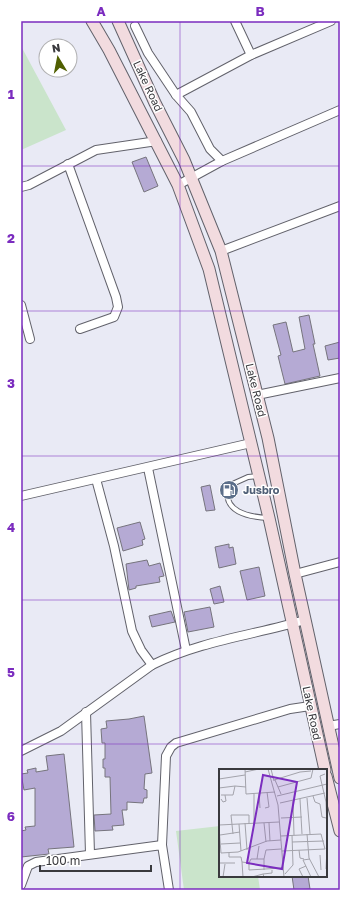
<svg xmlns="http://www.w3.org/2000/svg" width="361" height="911" viewBox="0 0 361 911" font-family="'Golos Text',sans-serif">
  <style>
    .green { fill: #cae4cb }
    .building { fill: #b5aad4; stroke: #76747d }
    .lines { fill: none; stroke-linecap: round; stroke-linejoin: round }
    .lane-casing { stroke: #62626b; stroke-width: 6 }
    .street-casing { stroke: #62626b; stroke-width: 10 }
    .secondary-casing { stroke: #62626b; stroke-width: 13 }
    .lane { stroke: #fff; stroke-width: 4 }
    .street { stroke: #fff; stroke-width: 8 }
    .secondary { stroke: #f2dbdf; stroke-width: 11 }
    .grid { fill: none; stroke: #7b2cbf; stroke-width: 1; stroke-opacity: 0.55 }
    .labels { text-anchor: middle; stroke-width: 3; stroke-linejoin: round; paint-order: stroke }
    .street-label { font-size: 11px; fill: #39393d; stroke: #fff }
    .service-label { font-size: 11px; font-weight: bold; fill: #4e5e75; stroke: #fff; text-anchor: start }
    .inset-road { fill: none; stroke: #a3a3ab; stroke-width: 1 }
    .view { fill: #7b2cbf; fill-opacity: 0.15; stroke: #7b2cbf; stroke-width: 2 }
    .inset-edge { fill: none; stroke: #39393d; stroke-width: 2 }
    .neatline { fill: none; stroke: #7b2cbf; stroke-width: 1.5 }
    .grid-label { font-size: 13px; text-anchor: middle; font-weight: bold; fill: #7b2cbf }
  </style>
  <rect width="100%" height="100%" fill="#e9eaf5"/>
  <g class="green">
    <path d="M21,46L66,130L21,150Z"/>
    <path d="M220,826V876H258L260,890H184L176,831Z"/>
  </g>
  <g class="building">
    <path d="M146,157L158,186L144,192L132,162Z"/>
    <path d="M309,315L315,344H313L320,376L285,384L278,356L281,355L273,325L286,322L293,352L305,349L299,317Z"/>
    <path d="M340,342V358L328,360L325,346Z"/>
    <path d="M210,485L215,510L206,511L201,487Z"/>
    <path d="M140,522L145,539L142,540L143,545L123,551L117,528Z"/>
    <path d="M229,544V548L233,547L236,564L219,568L215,547Z"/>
    <path d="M147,560L149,566L160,563L164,576L159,577L160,582L136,586V588L129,590L126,564Z"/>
    <path d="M259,567L265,596L247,600L240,571Z"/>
    <path d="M220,586L224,602L214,604L210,589Z"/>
    <path d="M210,607L214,627L188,632L184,612Z"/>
    <path d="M171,611L175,622L152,627L149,616Z"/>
    <path d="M144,716L152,773L145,774L144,789L147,790V798H144L143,803L127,802V810H122L124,825L112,826L113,830L95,831L94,815L111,814L110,777H105V768H103V759H105V743H102L101,729L107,728L106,721L129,719Z"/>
    <path d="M64,754L74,847L48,849L49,854L21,857V831L26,830L25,827L35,826V788L24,790L21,774L28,773L27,770L36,768V772L48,770L46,756Z"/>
    <path d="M292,876H308L310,889L294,890Z"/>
  </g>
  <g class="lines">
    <g class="lane-casing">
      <path id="lane" d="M259,476L248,477L228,486C222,512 248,517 269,518"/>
    </g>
    <g class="street-casing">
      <g id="street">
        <path d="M235,21L251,55"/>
        <path d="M135,26L148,53L176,95L191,112L210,149L222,161"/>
        <path d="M176,95L251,55L331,21"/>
        <path d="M68,164L116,297L118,307L114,317L80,329"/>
        <path d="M178,185L222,161L340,110"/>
        <path d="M21,187L29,185L96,150L157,141"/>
        <path d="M221,251L340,206"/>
        <path d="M21,305L30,339"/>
        <path d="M257,395L340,378"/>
        <path d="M148,468L186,650"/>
        <path d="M96,479L114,546L132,631L141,650L152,665"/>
        <path d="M21,496L251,443"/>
        <path d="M295,574L340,562"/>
        <path d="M86,712L90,854"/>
        <path d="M328,726L340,724"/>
        <path d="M21,751L61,731L152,665C200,641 254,635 305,620"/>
        <path d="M162,845L166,756L171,747L176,743L290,709L310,706"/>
        <path d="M21,885L28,866L36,862L162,845L169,890"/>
      </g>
    </g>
    <g class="secondary-casing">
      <g id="secondary">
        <path d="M92,21L109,50L178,185L209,269L269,518L325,770"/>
        <path d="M118,21L155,103L184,160L221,251L268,438L295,574L340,778"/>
        <path d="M326,776L340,831"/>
      </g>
    </g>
    <use href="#lane" class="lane"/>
    <use href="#street" class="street"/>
    <use href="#secondary" class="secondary"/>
  </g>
  <path class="grid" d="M180,21V890M21,166H340M21,311H340M21,456H340M21,600H340M21,744H340"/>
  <defs>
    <g id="fuel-disc" transform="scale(1)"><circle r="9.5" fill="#5c6f8a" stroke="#fff"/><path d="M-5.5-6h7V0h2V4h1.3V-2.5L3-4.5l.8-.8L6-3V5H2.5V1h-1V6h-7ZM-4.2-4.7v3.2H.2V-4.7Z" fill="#fff"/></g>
  </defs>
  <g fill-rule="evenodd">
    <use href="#fuel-disc" x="229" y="490"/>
  </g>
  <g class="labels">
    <g class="street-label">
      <text transform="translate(148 86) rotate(65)" y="4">Lake Road</text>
      <text transform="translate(256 390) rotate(76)" y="4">Lake Road</text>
      <text transform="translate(312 713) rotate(78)" y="4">Lake Road</text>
    </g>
    <g class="service-label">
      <text x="243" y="494">Jusbro</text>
    </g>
  </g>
  <g transform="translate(219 769)">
    <rect width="108" height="108" fill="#e9eaf5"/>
    <path class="inset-road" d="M26,0L27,25L56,23M49,0L59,36L65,108M52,0L55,12M26,3L40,0M106,5L101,7L107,33L108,61M0,10L26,6M55,11L81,3L92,2M56,11L62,25M59,18L92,9L94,0M0,19L16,17M35,25V55M40,25L41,39M2,26H14L16,17L27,18M58,27L108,15M94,27L96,33L101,35L103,48L107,49M88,29L91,65M2,30L4,33L7,32L6,26M81,30L83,65M74,32L75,66M61,34L106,24M46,39L50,38L48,23M62,49L83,48M26,54L28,81M45,54L47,73M50,54L51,72M20,55L22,82M0,56L60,53M0,59L2,84L19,83L48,72L62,71M14,65L12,46H30V55M88,65L90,89L100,108M1,66L21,63M62,67L102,65L106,80L63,82M73,73L105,72M2,75L21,74M80,81L81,89L85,90M10,84V88H22L23,93L30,94V101L63,99M101,86L102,101M38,90L40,77M45,90L47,81L62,80M91,90L84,91L92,108M23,93L24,108M0,94H16M30,94L32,90H45V101M107,100L108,79M44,105L53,104V101M66,105L74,96L73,66M4,108L6,95M33,108L44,105L45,108M84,108L80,100L87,97"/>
    <path class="view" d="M44,6L78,13L63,100L28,94Z"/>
    <rect width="108" height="108" class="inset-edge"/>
  </g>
  <rect width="361" height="911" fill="none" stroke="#ffffff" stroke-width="44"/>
  <g transform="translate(58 58) rotate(350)"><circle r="19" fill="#ffffff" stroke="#b0b0b1"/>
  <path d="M0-3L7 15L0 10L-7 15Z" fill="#505f01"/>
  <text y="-6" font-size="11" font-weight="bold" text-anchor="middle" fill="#39393d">N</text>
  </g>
  <path d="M40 865v6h111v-6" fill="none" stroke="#39393d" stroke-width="2"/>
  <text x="46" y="865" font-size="12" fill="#39393d" stroke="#ffffff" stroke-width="3" paint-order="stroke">100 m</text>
  <rect x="22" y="22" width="317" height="867" class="neatline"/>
  <g class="grid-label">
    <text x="101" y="16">A</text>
    <text x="260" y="16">B</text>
    <text x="11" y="99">1</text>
    <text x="11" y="243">2</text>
    <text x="11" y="388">3</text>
    <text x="11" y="532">4</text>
    <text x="11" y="677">5</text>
    <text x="11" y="821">6</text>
  </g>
</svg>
